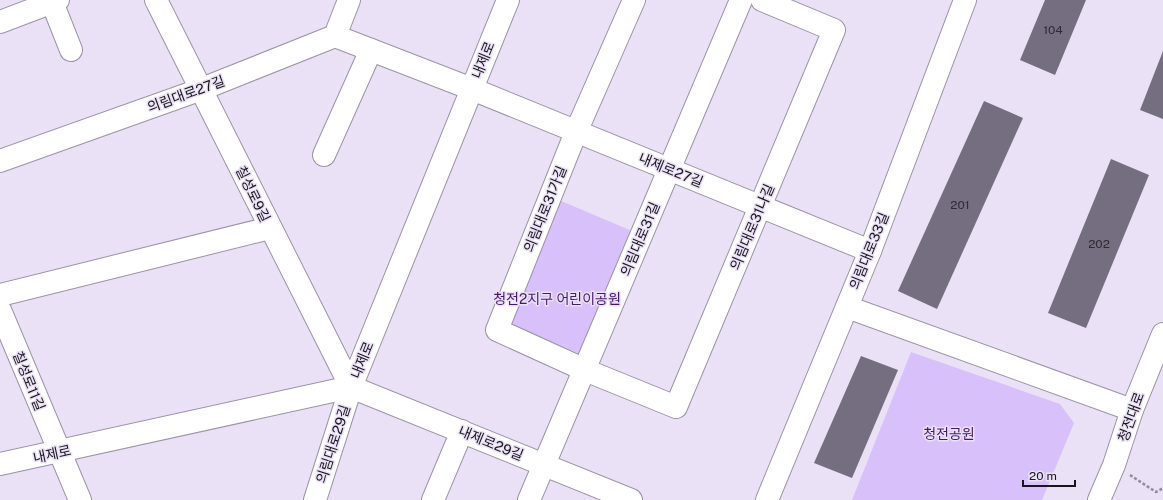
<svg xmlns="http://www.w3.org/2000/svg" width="1163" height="500" viewBox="0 0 1163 500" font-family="'Public Sans','Noto Sans KR',sans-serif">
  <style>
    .green { fill: #d8c0fa }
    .building { fill: #756e80 }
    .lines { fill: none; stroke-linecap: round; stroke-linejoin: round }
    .minor-casing { stroke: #9b93a6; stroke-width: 24 }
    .path { stroke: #918b9a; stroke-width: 2.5; stroke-dasharray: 3 2; stroke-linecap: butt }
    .minor { stroke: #fff; stroke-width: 22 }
    .labels { text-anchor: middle; stroke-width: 3; stroke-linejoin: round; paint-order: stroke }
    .number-label { font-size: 12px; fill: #2f2b35 }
    .street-label { font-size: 14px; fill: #18151c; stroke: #eae1f6 }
    .park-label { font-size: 14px; fill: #471871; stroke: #eae1f6 }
  </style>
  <rect width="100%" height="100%" fill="#eae1f6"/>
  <g class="green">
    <path d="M554,198L632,231L580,354L501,322Z"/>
    <path d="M911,352L1060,404L1074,423L1042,500H852Z"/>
  </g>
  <g class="building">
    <path d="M1045,0H1086L1055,75L1020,60Z"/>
    <path d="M1163,51V119L1140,110Z"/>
    <path d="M984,101L1023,118L937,309L898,291Z"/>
    <path d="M1111,159L1149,175L1086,328L1048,313Z"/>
    <path d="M861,356L898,370L852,478L814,463Z"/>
  </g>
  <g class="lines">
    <g class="minor-casing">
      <g id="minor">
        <path d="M156,0L351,387"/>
        <path d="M634,0L576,132L497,330L585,370L676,407L834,30L762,0"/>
        <path d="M52,2L71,50"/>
        <path d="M0,22L58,0"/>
        <path d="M335,36L472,89L870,251"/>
        <path d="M324,155L371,50"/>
        <path d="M0,161L202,89L335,36L349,0"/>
        <path d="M0,295L270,228"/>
        <path d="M847,307L1132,410"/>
        <path d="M0,310L80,500"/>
        <path d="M351,387L631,500"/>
        <path d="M0,464L351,387L508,0"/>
        <path d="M315,500L351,387"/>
        <path d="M433,500L462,431"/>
        <path d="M529,500L741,0"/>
        <path d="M767,500L870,251L965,0"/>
        <path d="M1099,500L1114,465L1132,410L1163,334"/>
      </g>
    </g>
    <path class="path" d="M1130,475L1156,492L1163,488"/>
    <use href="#minor" class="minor"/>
  </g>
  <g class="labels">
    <g class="number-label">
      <text x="1053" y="34">104</text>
      <text x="960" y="209">201</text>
      <text x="1099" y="248">202</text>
    </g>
    <g class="street-label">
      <text transform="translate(483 60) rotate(-68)" y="5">내제로</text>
      <text transform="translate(186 94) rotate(-20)" y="5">의림대로27길</text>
      <text transform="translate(671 170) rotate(22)" y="5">내제로27길</text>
      <text transform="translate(253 194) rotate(64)" y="5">칠성로9길</text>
      <text transform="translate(545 209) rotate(-68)" y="5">의림대로31가길</text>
      <text transform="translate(752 227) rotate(-67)" y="5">의림대로31나길</text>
      <text transform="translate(640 239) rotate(-67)" y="5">의림대로31길</text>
      <text transform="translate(869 251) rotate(-68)" y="5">의림대로33길</text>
      <text transform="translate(362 360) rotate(-68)" y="5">내제로</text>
      <text transform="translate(29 381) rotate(68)" y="5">칠성로11길</text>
      <text transform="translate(1131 417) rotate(-70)" y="5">청전대로</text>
      <text transform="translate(491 443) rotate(22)" y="5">내제로29길</text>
      <text transform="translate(333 444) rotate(-72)" y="5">의림대로29길</text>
      <text transform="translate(52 454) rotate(-12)" y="5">내제로</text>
    </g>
    <g class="park-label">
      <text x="557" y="304">청전2지구 어린이공원</text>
      <text x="949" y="439">청전공원</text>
    </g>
  </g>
  <path d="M1023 480v6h52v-6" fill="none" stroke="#18151c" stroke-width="2"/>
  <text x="1029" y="480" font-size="12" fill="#18151c" stroke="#eae1f6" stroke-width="3" paint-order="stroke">20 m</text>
</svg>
